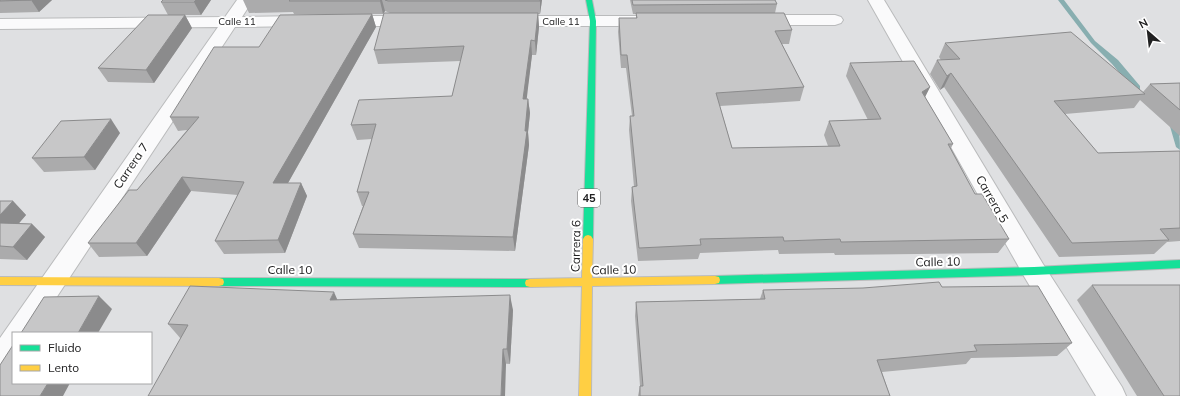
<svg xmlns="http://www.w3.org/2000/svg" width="1180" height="396" viewBox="0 0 1180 396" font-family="Mulish,sans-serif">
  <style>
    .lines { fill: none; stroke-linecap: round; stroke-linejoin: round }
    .stream { fill: #88aeb0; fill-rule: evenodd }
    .street-casing { stroke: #babbbc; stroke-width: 2 }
    .fast-casing { stroke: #babbbc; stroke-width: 2 }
    .slow-casing { stroke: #babbbc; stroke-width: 2 }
    .street { fill: #fafafb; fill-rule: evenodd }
    .fast { fill: #16e098; fill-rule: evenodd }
    .slow { fill: #ffcf43; fill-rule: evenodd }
    .wall { fill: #ababac }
    .shaded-wall { fill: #8b8b8c }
    .building { fill: #c7c7c8; stroke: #8b8b8c }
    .labels { text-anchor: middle; stroke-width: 4; stroke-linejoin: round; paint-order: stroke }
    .far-street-label { font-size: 10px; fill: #212122; stroke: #fff }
    .shield { fill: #fff; stroke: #646464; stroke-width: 1 }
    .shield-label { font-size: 11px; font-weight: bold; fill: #212122 }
    .street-label { font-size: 12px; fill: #212122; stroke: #fff }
  </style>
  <rect width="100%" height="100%" fill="#dfe0e2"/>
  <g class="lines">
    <g class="stream">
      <path d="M1058,0H1064L1095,41L1118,60L1140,86V90H1134L1112,64L1091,43Z"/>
      <path d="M1171,117C1180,121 1180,140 1180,150L1176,147L1169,123L1167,120Z"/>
    </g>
    <g class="street-casing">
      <g id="street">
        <path d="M237,0H253L242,17L305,16L311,18L313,21L311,24L305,26L235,27L33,333H13V364L10,369L0,372V338L218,27L0,29V19L225,17Z"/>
        <path d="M868,0H884L1043,264L1122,387L1126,396H1096L1025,278Z"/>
        <path d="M758,15H835L841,17L843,20L841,23L835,25H758L752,23L750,20L752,17Z"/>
        <path d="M344,16H411L417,18L419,21L417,24L411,26H344L338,24L336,21L338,18Z"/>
        <path d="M510,16H649L655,18L657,21L655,24L649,26H510L504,24L502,21L504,18Z"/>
      </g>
    </g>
    <g class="fast-casing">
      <g id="fast">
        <path d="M586,0H592L596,21L593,239L591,242H585L583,239L590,21Z"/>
        <path d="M1180,260V268L1034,275L715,284L711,283L710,280L711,277L715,276L1034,267Z"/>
        <path d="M219,278L530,279L534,280L535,283L534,286L530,287L219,286L215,285L214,282L215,279Z"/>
      </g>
    </g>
    <g class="slow-casing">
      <g id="slow">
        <path d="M588,235L591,236L593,239L592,278L715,276L719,277L720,280L719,283L715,284L592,286L591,396H579L582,286L530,287L526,286L525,283L526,280L530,279L582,278L583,239L585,236Z"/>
        <path d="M0,277L219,278L223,279L224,282L223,285L219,286L0,285Z"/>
      </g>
    </g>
    <use href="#street" class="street"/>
    <use href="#fast" class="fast"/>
    <use href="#slow" class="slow"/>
  </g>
  <g class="wall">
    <path d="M0,0H52L39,12L0,13Z"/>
    <path d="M163,0H211L201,15H185L192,28L154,83L108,82L98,68L168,15L161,2Z"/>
    <path d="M243,0H542L540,14H538L539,27L536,55H532L526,99H528L530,113L528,132L529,145L515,251L359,248L353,234L363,206H362L357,192L372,139L357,140L351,125L452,96L461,61L378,64L374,50L390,13L385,11L383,14H294L293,12L249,13Z"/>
    <path d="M630,0H775L777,4L775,13L792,30L789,44H782L804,87L800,101L720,106L732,148L828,146L824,135L829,121L868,120L846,76L850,63L930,87L925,97L953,144L951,148L975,194L1009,239L998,253L835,255L834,253L779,254L778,250L700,253L698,259L638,261L631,201L632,187H634L629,130L630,116H632L626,68H621L618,32L619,18H636V14H633Z"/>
    <path d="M372,14L376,27L288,183H301L307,196L285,253L224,254L215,241L238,195L191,191L147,256L99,257L88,243L137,190L187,130L178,131L170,117L259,47Z"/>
    <path d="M945,43L1143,92L1150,84L1180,83V136L1140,100L1134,108L1065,114L1098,153L1180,151V241L1167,242L1154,254L1059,257L944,87L940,90L930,74L937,60H941L939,57Z"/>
    <path d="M120,133L95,170L44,172L32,158Z"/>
    <path d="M0,201H13L26,215L19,223L32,224L45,237L27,260L0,259Z"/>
    <path d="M1092,285L1180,396H1137L1077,300Z"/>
    <path d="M942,287L1072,343L1057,356L971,358L966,364L882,372L890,396H638L640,386L635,316L636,302L760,299L763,290Z"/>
    <path d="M338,300L513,310L510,364L181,339L168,324Z"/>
  </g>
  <g class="shaded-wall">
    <path d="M31,0H52L39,12Z"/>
    <path d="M196,0H211L201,15L194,2Z"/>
    <path d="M381,0H382L385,11L383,14L380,1Z"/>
    <path d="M540,0H542L540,14Z"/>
    <path d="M538,13L539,27L536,55L535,41Z"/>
    <path d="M372,14L376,27L280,197L273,183Z"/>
    <path d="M185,15L192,28L154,83L146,70Z"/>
    <path d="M531,40L532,55L525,113L523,99Z"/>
    <path d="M951,73L944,87L940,90L947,76Z"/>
    <path d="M930,87L923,101L922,92Z"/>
    <path d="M528,99L530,113L528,132L529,145L515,251L513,237Z"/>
    <path d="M111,119L120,133L95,170L84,157Z"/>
    <path d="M182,177L191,191L147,256L136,243Z"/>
    <path d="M301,183L307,196L285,253L278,240Z"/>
    <path d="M13,201L26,215L8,236L0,228V215Z"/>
    <path d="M32,224L45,237L27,260L13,247Z"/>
    <path d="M334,292L341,308L330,300Z"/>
    <path d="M510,295L513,310L510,364L507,349Z"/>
    <path d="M99,296L112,309L98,333H78Z"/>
    <path d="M503,349L506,364L505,396H501Z"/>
    <path d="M48,383H70L63,396H40Z"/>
  </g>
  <g class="building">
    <path d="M0,0H31L0,1Z"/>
    <path d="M163,0H196L194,2H161Z"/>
    <path d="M290,0H381L380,1H289Z"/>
    <path d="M385,0H540V1H388Z"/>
    <path d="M632,0H775L777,4L633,5Z"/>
    <path d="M384,13H538L535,41L531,40L523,99H528L525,131H527L513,237L353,234L369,192H357L376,124L351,125L359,100L452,96L464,46L374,50Z"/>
    <path d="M636,13H784L792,30L775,31L804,87L716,93L732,148L840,146L829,121L881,119L850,63L914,61L930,87L922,92L953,144H948L975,194H982L1009,239L841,242L840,239L784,241L783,237L700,239L701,245L639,248L632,187L637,186L630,116H634L627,55H621L619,18H637Z"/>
    <path d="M372,14L273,183H301L278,240L215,241L244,182L182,177L136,243H88L129,190H137L199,117H170L214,47H259L280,15Z"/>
    <path d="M148,15H185L146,70L98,68Z"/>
    <path d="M1071,32L1145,94L1054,101L1098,153L1180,151V228L1160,229L1169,240L1072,243L951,73L947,76L937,60L960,59L945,43Z"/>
    <path d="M1180,83V110L1150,84Z"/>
    <path d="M111,119L84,157L32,158L61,121Z"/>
    <path d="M0,201H13L0,215Z"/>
    <path d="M0,223L32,224L13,247L0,246Z"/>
    <path d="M939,282L942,287L1038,286L1072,343L974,345L977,351L877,360L890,396H640V386H643L636,302L765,299L763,290L863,288Z"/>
    <path d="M1092,285H1180V396H1164Z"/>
    <path d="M190,286L334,292L330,300L510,295L507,349H503L501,396H148L188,325L168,324Z"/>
    <path d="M99,296L78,333H21L44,297Z"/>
    <path d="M13,345V383H48L40,396H0V365Z"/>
  </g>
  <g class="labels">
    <g class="far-street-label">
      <text x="237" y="25">Calle 11</text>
      <text x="561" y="25">Calle 11</text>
    </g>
    <rect class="shield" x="578" y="189" width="22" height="18" rx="3"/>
    <g class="shield-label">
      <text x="589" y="202">45</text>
    </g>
    <g class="street-label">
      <text transform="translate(131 166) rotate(-56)" y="4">Carrera 7</text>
      <text transform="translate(992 199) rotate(60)" y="4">Carrera 5</text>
      <text transform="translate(576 246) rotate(-89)" y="4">Carrera 6</text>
      <text transform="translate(938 262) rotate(-1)" y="4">Calle 10</text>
      <text x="290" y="274">Calle 10</text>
      <text transform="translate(614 270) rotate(-1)" y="4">Calle 10</text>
    </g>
  </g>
  <rect x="12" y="332" width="140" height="52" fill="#ffffff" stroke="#a6a6a7"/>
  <rect x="20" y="345" width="20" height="6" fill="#16e098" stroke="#a6a6a7"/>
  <text x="48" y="352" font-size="12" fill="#212122">Fluido</text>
  <rect x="20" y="365" width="20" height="6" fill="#ffcf43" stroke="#a6a6a7"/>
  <text x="48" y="372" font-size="12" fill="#212122">Lento</text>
  <g transform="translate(1148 32) rotate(332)" stroke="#ffffff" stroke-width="3" paint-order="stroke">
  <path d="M0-3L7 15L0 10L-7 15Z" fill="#212122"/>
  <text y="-6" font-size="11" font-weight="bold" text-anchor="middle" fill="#212122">N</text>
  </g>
</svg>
